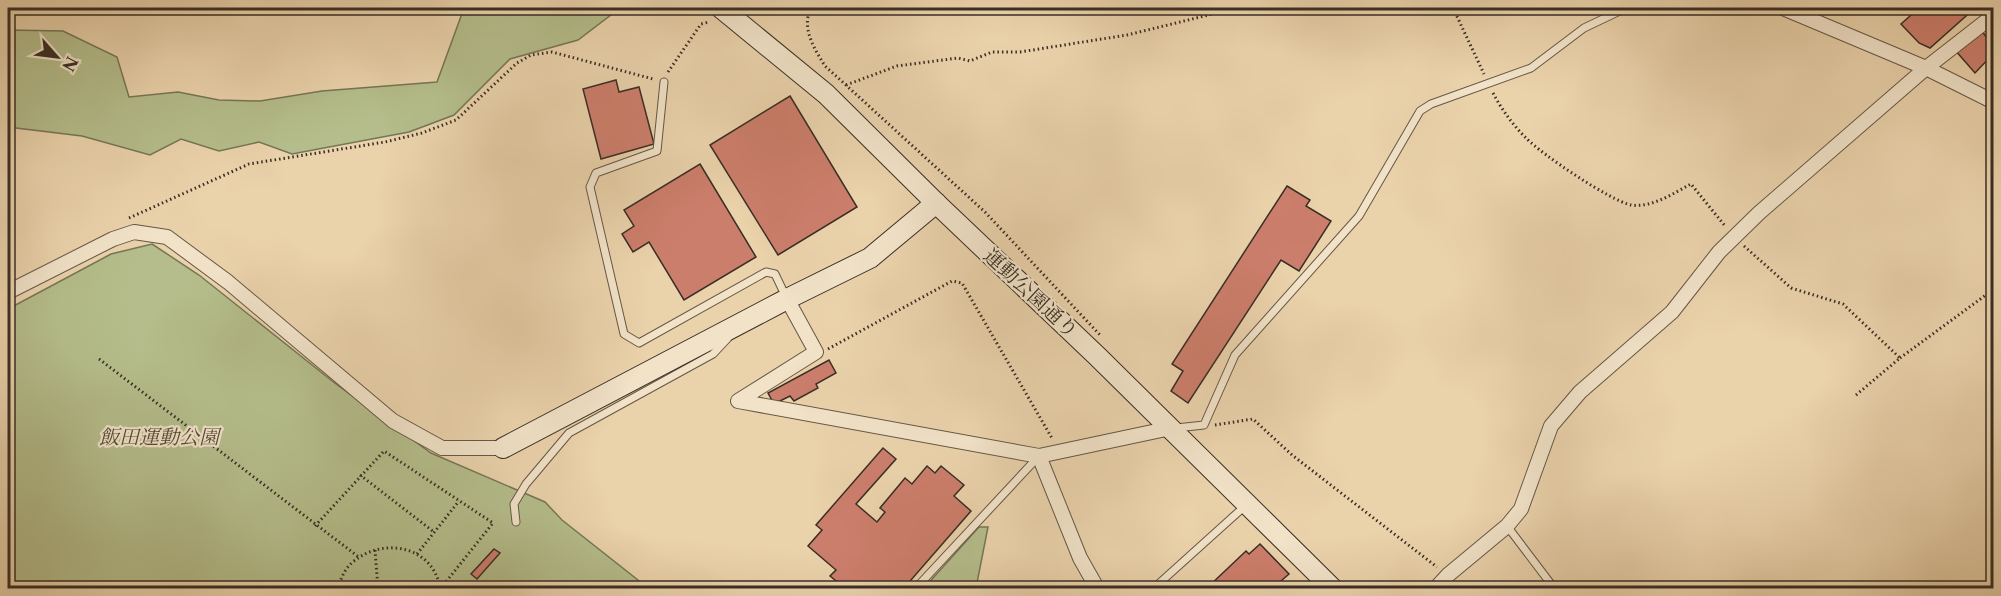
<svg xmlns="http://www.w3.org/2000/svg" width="2001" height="596" viewBox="0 0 2001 596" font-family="'Libre Caslon Text','Noto Serif JP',serif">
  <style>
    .green { fill: #b4bd8b; stroke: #767658; stroke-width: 1.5 }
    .building { fill: #cc7e6c; stroke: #392e25; stroke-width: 1.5 }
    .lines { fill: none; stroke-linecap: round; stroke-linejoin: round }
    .lane-casing { stroke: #655746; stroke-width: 9 }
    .street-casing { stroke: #655746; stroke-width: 16 }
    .secondary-casing { stroke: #392e25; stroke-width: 22 }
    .path { stroke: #392e25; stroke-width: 3; stroke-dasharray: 1.5 3; stroke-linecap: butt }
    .lane { stroke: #f1e2c8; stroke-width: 7 }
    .street { stroke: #f1e2c8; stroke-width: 14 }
    .secondary { stroke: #f1e2c8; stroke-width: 20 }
    .labels { text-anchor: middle; stroke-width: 4.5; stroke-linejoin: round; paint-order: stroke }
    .street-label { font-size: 20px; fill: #392e25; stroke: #f1e2c8 }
    .park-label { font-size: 20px; font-style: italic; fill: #524b39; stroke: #f1e2c8 }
  </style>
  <rect width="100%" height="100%" fill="#ead2ab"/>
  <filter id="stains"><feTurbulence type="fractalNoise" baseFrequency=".00333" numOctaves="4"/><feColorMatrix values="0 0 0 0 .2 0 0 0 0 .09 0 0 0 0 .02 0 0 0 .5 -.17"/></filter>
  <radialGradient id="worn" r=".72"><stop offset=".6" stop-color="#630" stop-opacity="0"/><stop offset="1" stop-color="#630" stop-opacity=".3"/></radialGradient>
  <g class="green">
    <path d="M464,8H620L578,40L510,59L454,115L409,132L292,154L259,142L219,151L181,139L150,155L82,136L8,127V30L63,31L117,57L129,97L178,92L219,100L260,101L322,91L437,82Z"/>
    <path d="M152,244L199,275L336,384L431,453L545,502L562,520L648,588H8V309L111,254Z"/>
    <path d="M979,527H988L976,588H924Z"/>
  </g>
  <g class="building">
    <path d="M1919,8H1975L1930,48L1919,43L1901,24Z"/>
    <path d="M1981,30L1994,47V53L1975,73L1955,50Z"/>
    <path d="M616,80L619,92L639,87L654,144L601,159L583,89Z"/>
    <path d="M790,96L857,207L778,255L710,145Z"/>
    <path d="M700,164L756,257L684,300L649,242L633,252L622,234L634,226L624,210Z"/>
    <path d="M1287,186L1310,200L1306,206L1331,221L1299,271L1281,260L1188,403L1171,391L1183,371L1172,364Z"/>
    <path d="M829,360L836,373L816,384L818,388L794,401L790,396L774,404L768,393Z"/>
    <path d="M883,448L896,459L856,504L877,522L885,512L880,508L905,478L912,484L927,466L935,473L941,466L964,485L954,496L971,511L904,588H838L841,585L830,576L836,570L808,546L822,530L816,525Z"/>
    <path d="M1260,544L1289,574L1273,588H1207L1246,551L1249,554Z"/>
    <path d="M494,549L500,553L477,579L471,574Z"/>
  </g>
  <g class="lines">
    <g class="lane-casing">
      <g id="lane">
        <path d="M664,82L657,151L596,173L590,187L624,334L639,343L766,272L775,274L786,297"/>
        <path d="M1176,428L1204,425L1235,355L1359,216L1420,111L1431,104L1531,68L1584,28L1626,8"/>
        <path d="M516,522L514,504L526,484L569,433L713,354L728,338"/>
        <path d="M1507,526L1554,588"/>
        <path d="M916,588L1039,456"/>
        <path d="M1154,588L1245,506"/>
      </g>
    </g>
    <g class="street-casing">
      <g id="street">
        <path d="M1783,8L1926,68L1994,102"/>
        <path d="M8,292L113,239L134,232L167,237L228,282L393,421L442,448H503"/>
        <path d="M787,299L816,352L738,401L1039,456L1171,428"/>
        <path d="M1039,456L1080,558L1097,588"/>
        <path d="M1436,588L1448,575L1507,526L1521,509L1551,426L1580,392L1672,312L1719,252L1759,213L1926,68L1994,15"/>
      </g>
    </g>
    <g class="secondary-casing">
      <g id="secondary">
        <path d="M721,8L826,94L936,203L1097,356L1332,588"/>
        <path d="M503,448L787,299L870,258L936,203"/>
      </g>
    </g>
    <g class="path">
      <path d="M811,8C801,28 814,48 825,66L985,212L1100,335"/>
      <path d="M1453,8L1484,74"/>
      <path d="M668,72L701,24L709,22"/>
      <path d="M846,85L897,66L958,58L970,61L992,52H1020L1127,35L1237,8"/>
      <path d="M1493,93C1502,110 1513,125 1526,138C1541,154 1611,201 1631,205C1652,208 1674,193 1691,184L1725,226"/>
      <path d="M129,218L249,164L385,142L422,133L456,120L517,63L531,55L552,52L653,79"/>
      <path d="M1744,246L1791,288L1843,304L1900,358L1856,395"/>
      <path d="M828,349L952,281L962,283L1053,440"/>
      <path d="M1900,358L1994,289"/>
      <path d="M99,359L360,558"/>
      <path d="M1215,425L1253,419L1292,455L1437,567"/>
      <path d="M360,475L434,532"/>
      <path d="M315,526L384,451L493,523L441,588"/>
      <path d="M375,550L378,588"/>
      <path d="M417,554L459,501"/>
      <path d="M338,588C341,578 345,568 354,561C384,537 432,546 440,587"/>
    </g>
    <use href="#lane" class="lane"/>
    <use href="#street" class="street"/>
    <use href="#secondary" class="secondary"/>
  </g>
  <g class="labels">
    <g class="street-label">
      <text transform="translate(1031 293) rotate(43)" y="7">運動公園通り</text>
    </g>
    <g class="park-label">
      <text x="159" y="444">飯田運動公園</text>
    </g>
  </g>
  <rect width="2001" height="596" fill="none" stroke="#ead2ab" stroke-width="30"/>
  <rect x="9" y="9" width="1983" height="578" fill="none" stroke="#392e25" stroke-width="3"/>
  <rect x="15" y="15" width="1971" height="566" fill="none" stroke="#392e25" stroke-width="1.5"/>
  <g transform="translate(57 57) rotate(118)" stroke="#f1e2c8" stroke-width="4.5" paint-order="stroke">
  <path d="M0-4.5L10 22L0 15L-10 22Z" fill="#392e25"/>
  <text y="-9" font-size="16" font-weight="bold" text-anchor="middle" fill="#392e25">N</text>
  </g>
  <rect width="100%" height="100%" filter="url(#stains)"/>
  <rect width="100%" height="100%" fill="url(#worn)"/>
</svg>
